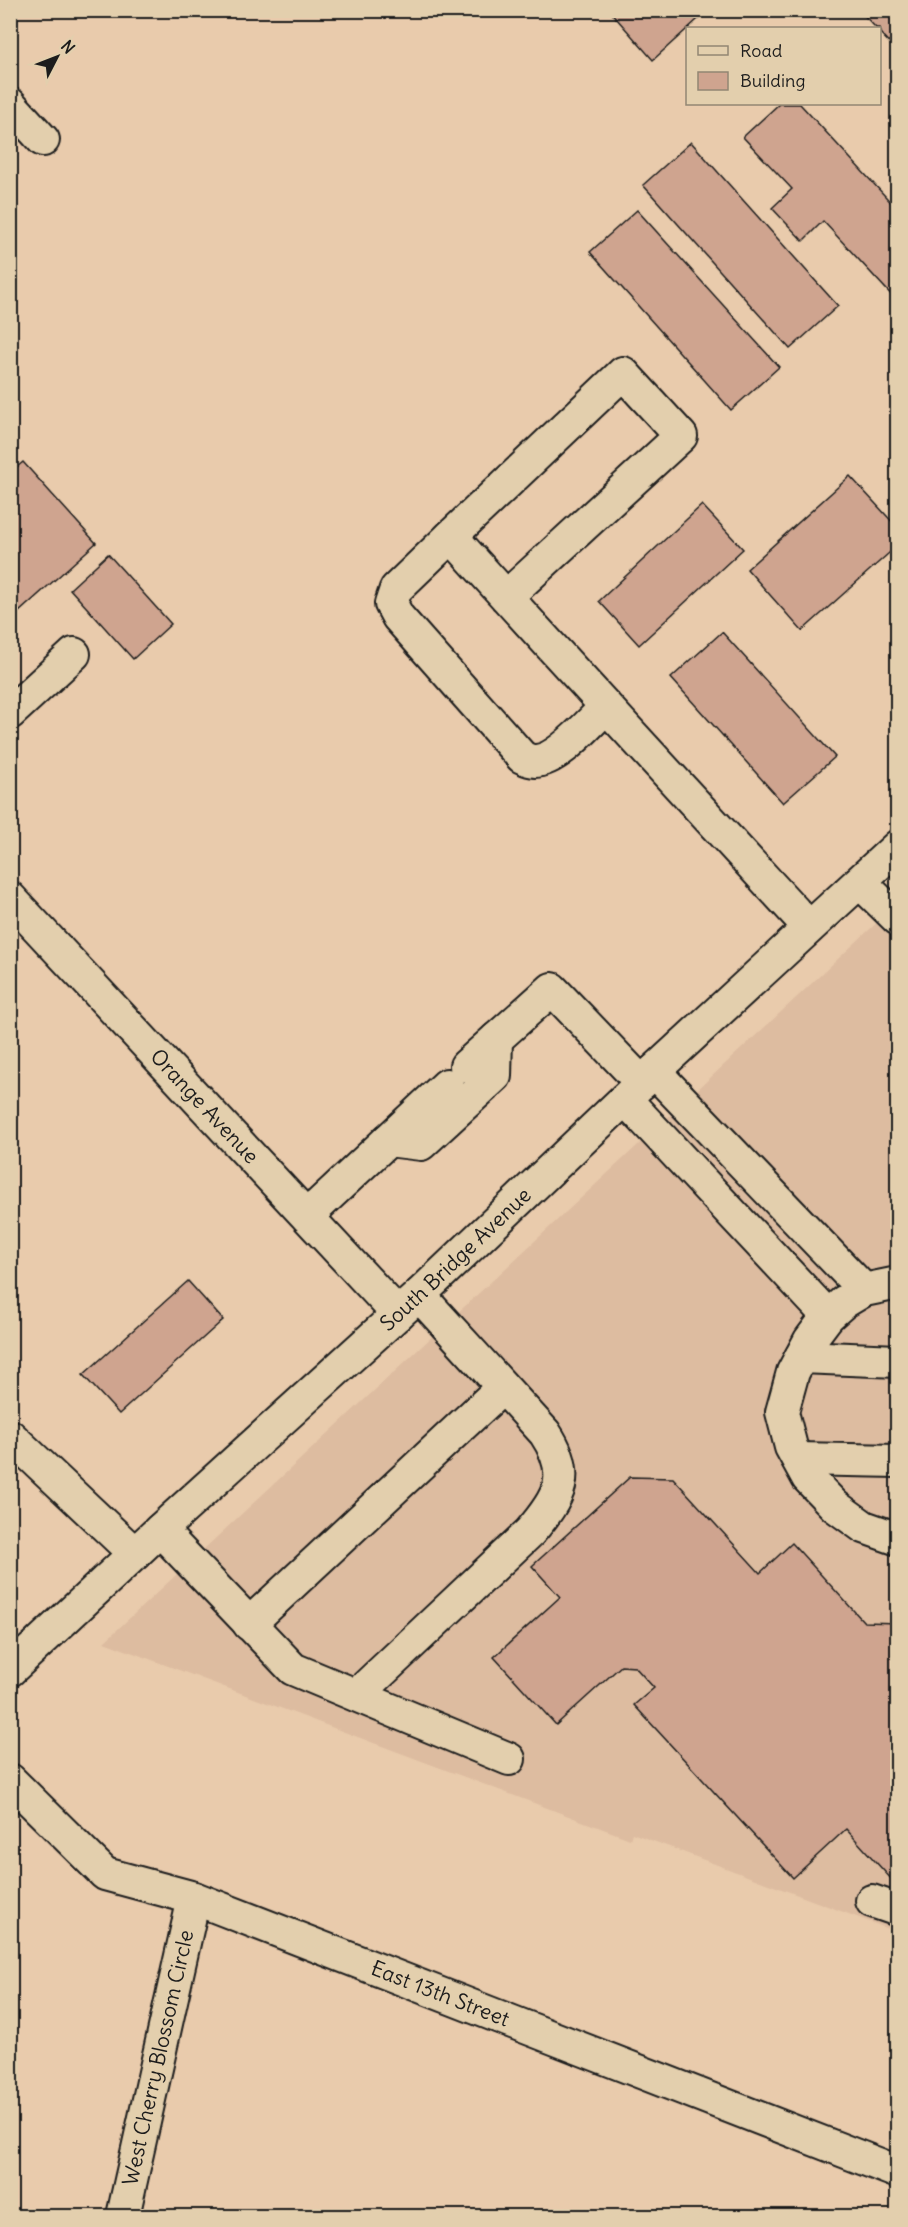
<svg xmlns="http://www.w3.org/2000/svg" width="908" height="2227" viewBox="0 0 908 2227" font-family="Delius,sans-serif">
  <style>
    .built { fill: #ddbca0 }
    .building { fill: #cfa48f; stroke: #1c1c1c; stroke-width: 1.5 }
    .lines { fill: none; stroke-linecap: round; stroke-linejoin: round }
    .minor-casing { stroke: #1c1c1c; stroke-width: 36 }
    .minor { stroke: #e3cfad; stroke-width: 32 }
    .labels { text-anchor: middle; stroke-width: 4.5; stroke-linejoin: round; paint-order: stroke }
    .street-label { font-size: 21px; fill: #1c1c1c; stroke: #e3cfad }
  </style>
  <rect width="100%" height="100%" fill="#e9cbac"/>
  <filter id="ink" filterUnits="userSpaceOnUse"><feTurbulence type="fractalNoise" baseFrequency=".0167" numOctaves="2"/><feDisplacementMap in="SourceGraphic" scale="12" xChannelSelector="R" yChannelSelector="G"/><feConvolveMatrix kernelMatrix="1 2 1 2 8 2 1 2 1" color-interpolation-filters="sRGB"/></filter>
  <g filter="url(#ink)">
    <path class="built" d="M897,904V1932L632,1833L630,1839L104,1642Z"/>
    <g class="building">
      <path d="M609,10H708L653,60Z"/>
      <path d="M859,10H898V52L880,33V28H876Z"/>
      <path d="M779,104H800L898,210V302L823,221L803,241L772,208L792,189L743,137Z"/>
      <path d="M691,142L838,306L790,349L643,185Z"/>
      <path d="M637,210L779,367L731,410L590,252Z"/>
      <path d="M23,462L96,543L10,620V473Z"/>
      <path d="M850,476L898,528V545L802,631L747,569Z"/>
      <path d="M702,505L743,549L639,645L599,601Z"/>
      <path d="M108,554L171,624L133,659L70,589Z"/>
      <path d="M722,632L835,757L783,803L671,678Z"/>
      <path d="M188,1281L223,1320L119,1414L83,1375Z"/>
      <path d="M630,1477L673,1478L760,1573L792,1543L864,1622L898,1623V1882H894L846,1829L793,1878L634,1705L654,1688L635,1667L621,1666L556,1725L494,1657L560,1597L532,1566Z"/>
    </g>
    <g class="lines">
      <g class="minor-casing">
        <g id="minor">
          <path d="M10,104L43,140"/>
          <path d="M451,536L396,589L391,604L398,617L522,757C526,759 531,761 535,761C558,761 590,722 606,707"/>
          <path d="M506,597L681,436L623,373L451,536C569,667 689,797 809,927"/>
          <path d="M10,713L74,654"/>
          <path d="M860,882L898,919"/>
          <path id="s1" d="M10,898L398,1314"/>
          <path d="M466,1066L552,989L642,1083"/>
          <path d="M654,1071L864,1290"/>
          <path d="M625,1099L828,1316"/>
          <path d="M388,1140L421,1144L495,1076L496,1039"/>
          <path d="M307,1216L447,1085"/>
          <path d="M898,1283L864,1290L844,1302L828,1316L810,1340L793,1372L782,1412L791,1447L808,1478L835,1506L864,1527L898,1539"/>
          <path d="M801,1357L898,1361"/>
          <path d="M10,1436L135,1554"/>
          <path d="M798,1459L898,1461"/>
          <path d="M160,1530L293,1669L509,1759"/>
          <path d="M249,1624L502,1388"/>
          <path id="s2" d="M10,1670L160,1530L419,1295L654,1071L898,846"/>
          <path d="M357,1695L530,1532C560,1497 573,1475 545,1433L419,1295"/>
          <path id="s3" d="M10,1780L105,1874L194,1898L898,2172"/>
          <path d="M872,1901L898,1910"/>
          <path id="s4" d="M123,2216L194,1898"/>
        </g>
      </g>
      <use href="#minor" class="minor"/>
    </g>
  </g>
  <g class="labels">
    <g class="street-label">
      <text dy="7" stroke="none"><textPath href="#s1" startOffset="285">Orange Avenue</textPath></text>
      <text dy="7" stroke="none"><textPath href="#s2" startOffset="606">South Bridge Avenue</textPath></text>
      <text dy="7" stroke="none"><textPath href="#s3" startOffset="490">East 13th Street</textPath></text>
      <text dy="7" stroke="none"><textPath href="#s4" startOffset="162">West Cherry Blossom Circle</textPath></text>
    </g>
  </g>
  <rect width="908" height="2227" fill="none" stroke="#e3cfad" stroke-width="36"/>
  <rect x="18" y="18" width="872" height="2191" fill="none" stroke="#1c1c1c" stroke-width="2" filter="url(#ink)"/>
  <rect x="686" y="27" width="195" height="78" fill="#e3cfad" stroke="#938773" stroke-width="1.5"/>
  <rect x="698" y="46" width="30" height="9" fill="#e3cfad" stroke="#938773" stroke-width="1.5"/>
  <text x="740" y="57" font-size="18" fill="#1c1c1c">Road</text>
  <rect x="698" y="72" width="30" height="18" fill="#cfa48f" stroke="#938773" stroke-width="1.5"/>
  <text x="740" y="87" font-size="18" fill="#1c1c1c">Building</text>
  <g transform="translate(57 57) rotate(48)" stroke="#e3cfad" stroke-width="4.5" paint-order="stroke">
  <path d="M0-4.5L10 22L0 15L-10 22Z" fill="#1c1c1c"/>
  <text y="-9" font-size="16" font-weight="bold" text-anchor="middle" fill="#1c1c1c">N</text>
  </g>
</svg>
